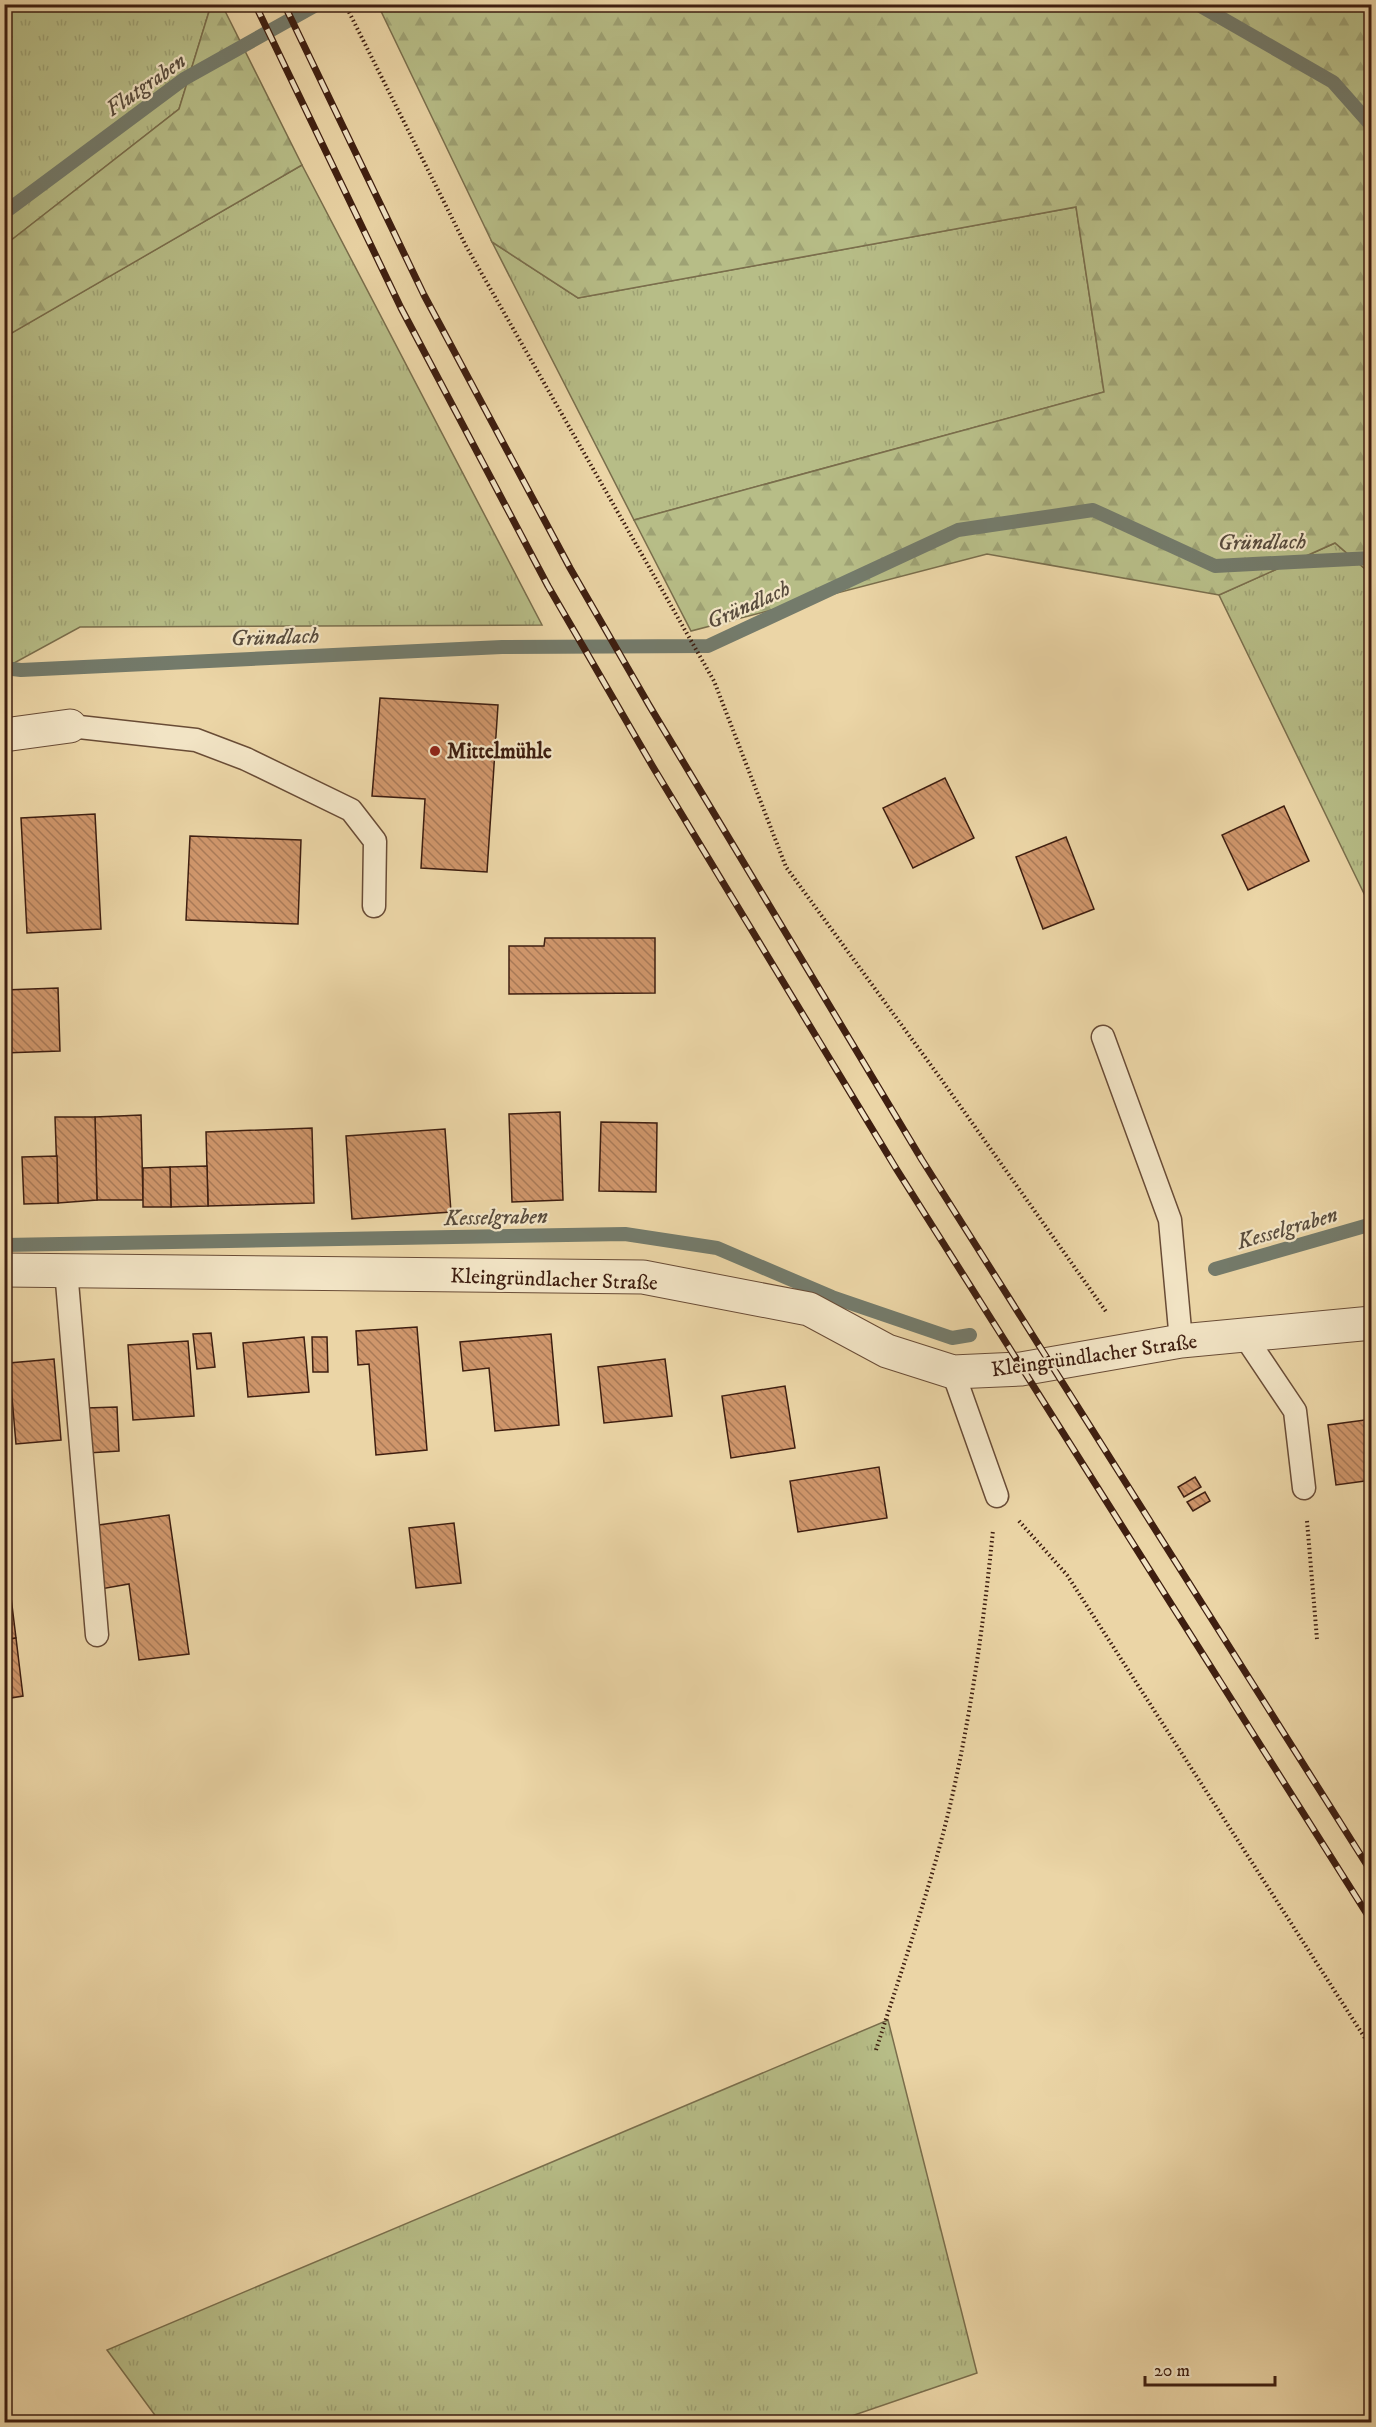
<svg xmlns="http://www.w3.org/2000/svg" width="1376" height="2427" viewBox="0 0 1376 2427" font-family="'IM FELL DW Pica',serif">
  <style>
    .grass { fill: url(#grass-tufts); stroke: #7a6e4c; stroke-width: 1.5 }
    .forest { fill: url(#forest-firs); stroke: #7a6e4c; stroke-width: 1.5 }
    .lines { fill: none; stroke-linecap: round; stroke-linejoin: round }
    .stream { stroke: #747b6b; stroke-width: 14 }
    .building { fill: url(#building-back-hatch); stroke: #3e1e10; stroke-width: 1.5 }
    .service-casing { stroke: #694c36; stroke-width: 25 }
    .minor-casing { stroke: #694c36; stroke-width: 35 }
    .tertiary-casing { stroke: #694c36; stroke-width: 35 }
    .path { stroke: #3e1e10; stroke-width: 4; stroke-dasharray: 1.5 3; stroke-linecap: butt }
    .service { stroke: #f2e4c5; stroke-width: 22 }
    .minor { stroke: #f2e4c5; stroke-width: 33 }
    .tertiary { stroke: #f2e4c5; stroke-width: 33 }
    .rail-casing { stroke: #3e1e10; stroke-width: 7 }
    .rail { stroke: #f2e4c5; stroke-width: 4.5; stroke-dasharray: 14; stroke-linecap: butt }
    .poi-dot { fill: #8f2418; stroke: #f2e4c5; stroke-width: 2 }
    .labels { text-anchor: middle; stroke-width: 4.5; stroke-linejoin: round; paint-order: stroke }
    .poi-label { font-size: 21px; font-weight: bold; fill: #3e1e10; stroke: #f2e4c5; text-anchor: start }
    .street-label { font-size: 21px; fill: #3e1e10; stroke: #f2e4c5 }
    .water-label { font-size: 22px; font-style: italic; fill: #594c3d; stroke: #f2e4c5 }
  </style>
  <defs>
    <pattern id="grass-tufts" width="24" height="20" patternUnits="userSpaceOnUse" patternTransform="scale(1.5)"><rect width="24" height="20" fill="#b7bd87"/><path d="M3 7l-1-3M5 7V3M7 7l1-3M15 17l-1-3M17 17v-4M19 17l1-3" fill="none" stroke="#9ea274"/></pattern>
    <pattern id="forest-firs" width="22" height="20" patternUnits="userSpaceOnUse" patternTransform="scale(1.5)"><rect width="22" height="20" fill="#b7bd87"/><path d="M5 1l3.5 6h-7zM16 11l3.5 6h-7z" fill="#9ea274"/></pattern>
    <pattern id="building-back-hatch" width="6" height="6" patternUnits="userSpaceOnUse" patternTransform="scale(1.5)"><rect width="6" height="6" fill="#cf966b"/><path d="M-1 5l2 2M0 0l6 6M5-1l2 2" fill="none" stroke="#a97a57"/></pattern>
  </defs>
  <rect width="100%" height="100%" fill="#ebd5a6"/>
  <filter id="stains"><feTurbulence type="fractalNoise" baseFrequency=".00333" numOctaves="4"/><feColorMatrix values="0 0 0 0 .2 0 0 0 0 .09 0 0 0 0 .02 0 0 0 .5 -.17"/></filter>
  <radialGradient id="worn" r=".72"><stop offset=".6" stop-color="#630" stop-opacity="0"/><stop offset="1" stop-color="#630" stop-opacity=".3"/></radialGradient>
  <g class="grass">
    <path d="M5,5H211L179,109L5,245Z"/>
    <path d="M302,165L542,625L80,627L5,668L4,337Z"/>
    <path d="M1076,207L1104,392L634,520L492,242L578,298Z"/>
    <path d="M1335,543L1371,574V908L1219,595Z"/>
    <path d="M888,2020L977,2373L834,2422H160L107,2350Z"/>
  </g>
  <g class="forest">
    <path d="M211,5H222L302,165L5,337V245L179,109Z"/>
    <path d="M378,5H1371V574L1335,543L1219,595L987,554L691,631L634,520L1104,392L1076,207L578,298L492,242Z"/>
  </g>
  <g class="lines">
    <g class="stream">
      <path d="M1197,4L1333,82L1372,126"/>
      <path d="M4,213L184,79L318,4"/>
      <path d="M4,668L21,670L502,647L708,646L958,530L1093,510L1215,566L1372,558"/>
      <path d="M4,1245L625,1234L717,1248L832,1297L952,1338L970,1335"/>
      <path d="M1215,1269L1372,1224"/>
    </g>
  </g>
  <g class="building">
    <path d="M380,698L498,705L487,872L421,868L425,799L372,796Z"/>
    <path d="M945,778L974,838L913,868L883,808Z"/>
    <path d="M1284,806L1309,861L1248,890L1222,835Z"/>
    <path d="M95,814L101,929L27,933L21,818Z"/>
    <path d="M190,836L301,840L298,924L186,920Z"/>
    <path d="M1066,837L1094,909L1043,929L1016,857Z"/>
    <path d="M545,938H655V993L509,994V946H544Z"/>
    <path d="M58,988L60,1051L4,1053V990Z"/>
    <path d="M560,1112L563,1200L512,1202L509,1114Z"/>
    <path d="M141,1115L143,1200H97L95,1117Z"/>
    <path d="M55,1117H95L97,1200L58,1203Z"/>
    <path d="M601,1122L657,1123L656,1192L599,1191Z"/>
    <path d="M312,1128L314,1203L208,1206L206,1132Z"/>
    <path d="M445,1129L451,1212L352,1219L346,1136Z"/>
    <path d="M57,1156L58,1203L24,1204L22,1157Z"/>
    <path d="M207,1166L208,1206L171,1207L170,1167Z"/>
    <path d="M170,1167L171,1207H143V1168Z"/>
    <path d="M417,1327L427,1450L376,1455L369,1364L358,1365L356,1331Z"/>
    <path d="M211,1333L215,1367L197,1369L193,1334Z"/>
    <path d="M551,1334L559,1425L495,1431L489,1368L463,1371L460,1342Z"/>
    <path d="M304,1337L309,1392L248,1397L243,1343Z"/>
    <path d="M312,1337H327L328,1372H313Z"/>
    <path d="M188,1341L194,1416L133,1420L128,1345Z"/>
    <path d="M54,1359L61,1440L16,1444L9,1363Z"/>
    <path d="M665,1359L672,1416L604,1423L598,1367Z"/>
    <path d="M785,1386L795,1448L731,1458L722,1396Z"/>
    <path d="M117,1407L119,1451L88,1453L86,1408Z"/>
    <path d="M1372,1419V1480L1336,1485L1328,1425Z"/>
    <path d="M879,1467L887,1518L798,1532L790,1481Z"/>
    <path d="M1195,1477L1201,1487L1184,1497L1178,1487Z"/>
    <path d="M1205,1492L1210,1501L1193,1511L1187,1502Z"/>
    <path d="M169,1515L189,1654L139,1660L129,1584L101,1589L92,1526Z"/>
    <path d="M454,1523L461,1583L416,1588L409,1528Z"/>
    <path d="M9,1581L16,1638L4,1640V1582Z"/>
    <path d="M16,1638L23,1696L4,1699V1640Z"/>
  </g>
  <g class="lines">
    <g class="service-casing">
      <g id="service">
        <path d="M70,726L196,740L246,759L351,810L375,841L374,906"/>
        <path d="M1103,1037L1170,1220L1181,1341"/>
        <path d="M66,1270L97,1635"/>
        <path d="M1244,1335L1295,1411L1304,1488"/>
        <path d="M953,1372L997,1496"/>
      </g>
    </g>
    <g class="minor-casing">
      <path id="minor" d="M4,735L70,726"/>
    </g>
    <g class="tertiary-casing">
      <path id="tertiary" d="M4,1270L643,1277L809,1309L887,1351L953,1372L1021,1369L1181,1341L1372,1323"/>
    </g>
    <g class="path">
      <path d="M345,4L466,246L714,681L786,867L941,1079L1107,1313"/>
      <path d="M1019,1521L1067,1575L1372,2049"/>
      <path d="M1307,1521L1317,1639"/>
      <path d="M876,2050C905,1959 938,1867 957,1774C974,1693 985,1611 993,1530"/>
    </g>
    <use href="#service" class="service"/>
    <use href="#minor" class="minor"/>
    <use href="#tertiary" class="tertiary"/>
    <g class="rail-casing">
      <g id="rail">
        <path d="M255,4L401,308L548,586L653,767L897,1170L1372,1922"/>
        <path d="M284,4L424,295L570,568L649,705L922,1160L1372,1873"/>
      </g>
    </g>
    <use href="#rail" class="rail"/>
  </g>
  <circle class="poi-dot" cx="435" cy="751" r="6"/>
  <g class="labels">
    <g class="poi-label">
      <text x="447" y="758">Mittelmühle</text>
    </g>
    <g class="street-label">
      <text transform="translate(554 1279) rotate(2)" y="7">Kleingründlacher Straße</text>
      <text transform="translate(1094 1355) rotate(-8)" y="7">Kleingründlacher Straße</text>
    </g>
    <g class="water-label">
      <text transform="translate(145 84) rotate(-35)" y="8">Flutgraben</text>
      <text transform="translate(1262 541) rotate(-1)" y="8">Gründlach</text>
      <text transform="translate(748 604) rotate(-24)" y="8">Gründlach</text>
      <text transform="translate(275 636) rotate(-2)" y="8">Gründlach</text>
      <text transform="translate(496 1216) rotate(-1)" y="8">Kesselgraben</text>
      <text transform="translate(1287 1227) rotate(-16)" y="8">Kesselgraben</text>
    </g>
  </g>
  <rect width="1376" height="2427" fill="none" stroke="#ebd5a6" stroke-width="24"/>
  <rect x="6" y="6" width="1364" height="2415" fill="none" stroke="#3e1e10" stroke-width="3"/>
  <rect x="12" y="12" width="1352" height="2403" fill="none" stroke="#3e1e10" stroke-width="1.5"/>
  <path d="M1145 2376v9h130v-9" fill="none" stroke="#3e1e10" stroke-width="3"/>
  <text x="1154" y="2376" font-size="18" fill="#3e1e10" stroke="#f2e4c5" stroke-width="4.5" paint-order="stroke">20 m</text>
  <rect width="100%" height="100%" filter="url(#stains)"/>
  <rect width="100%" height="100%" fill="url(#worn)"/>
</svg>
